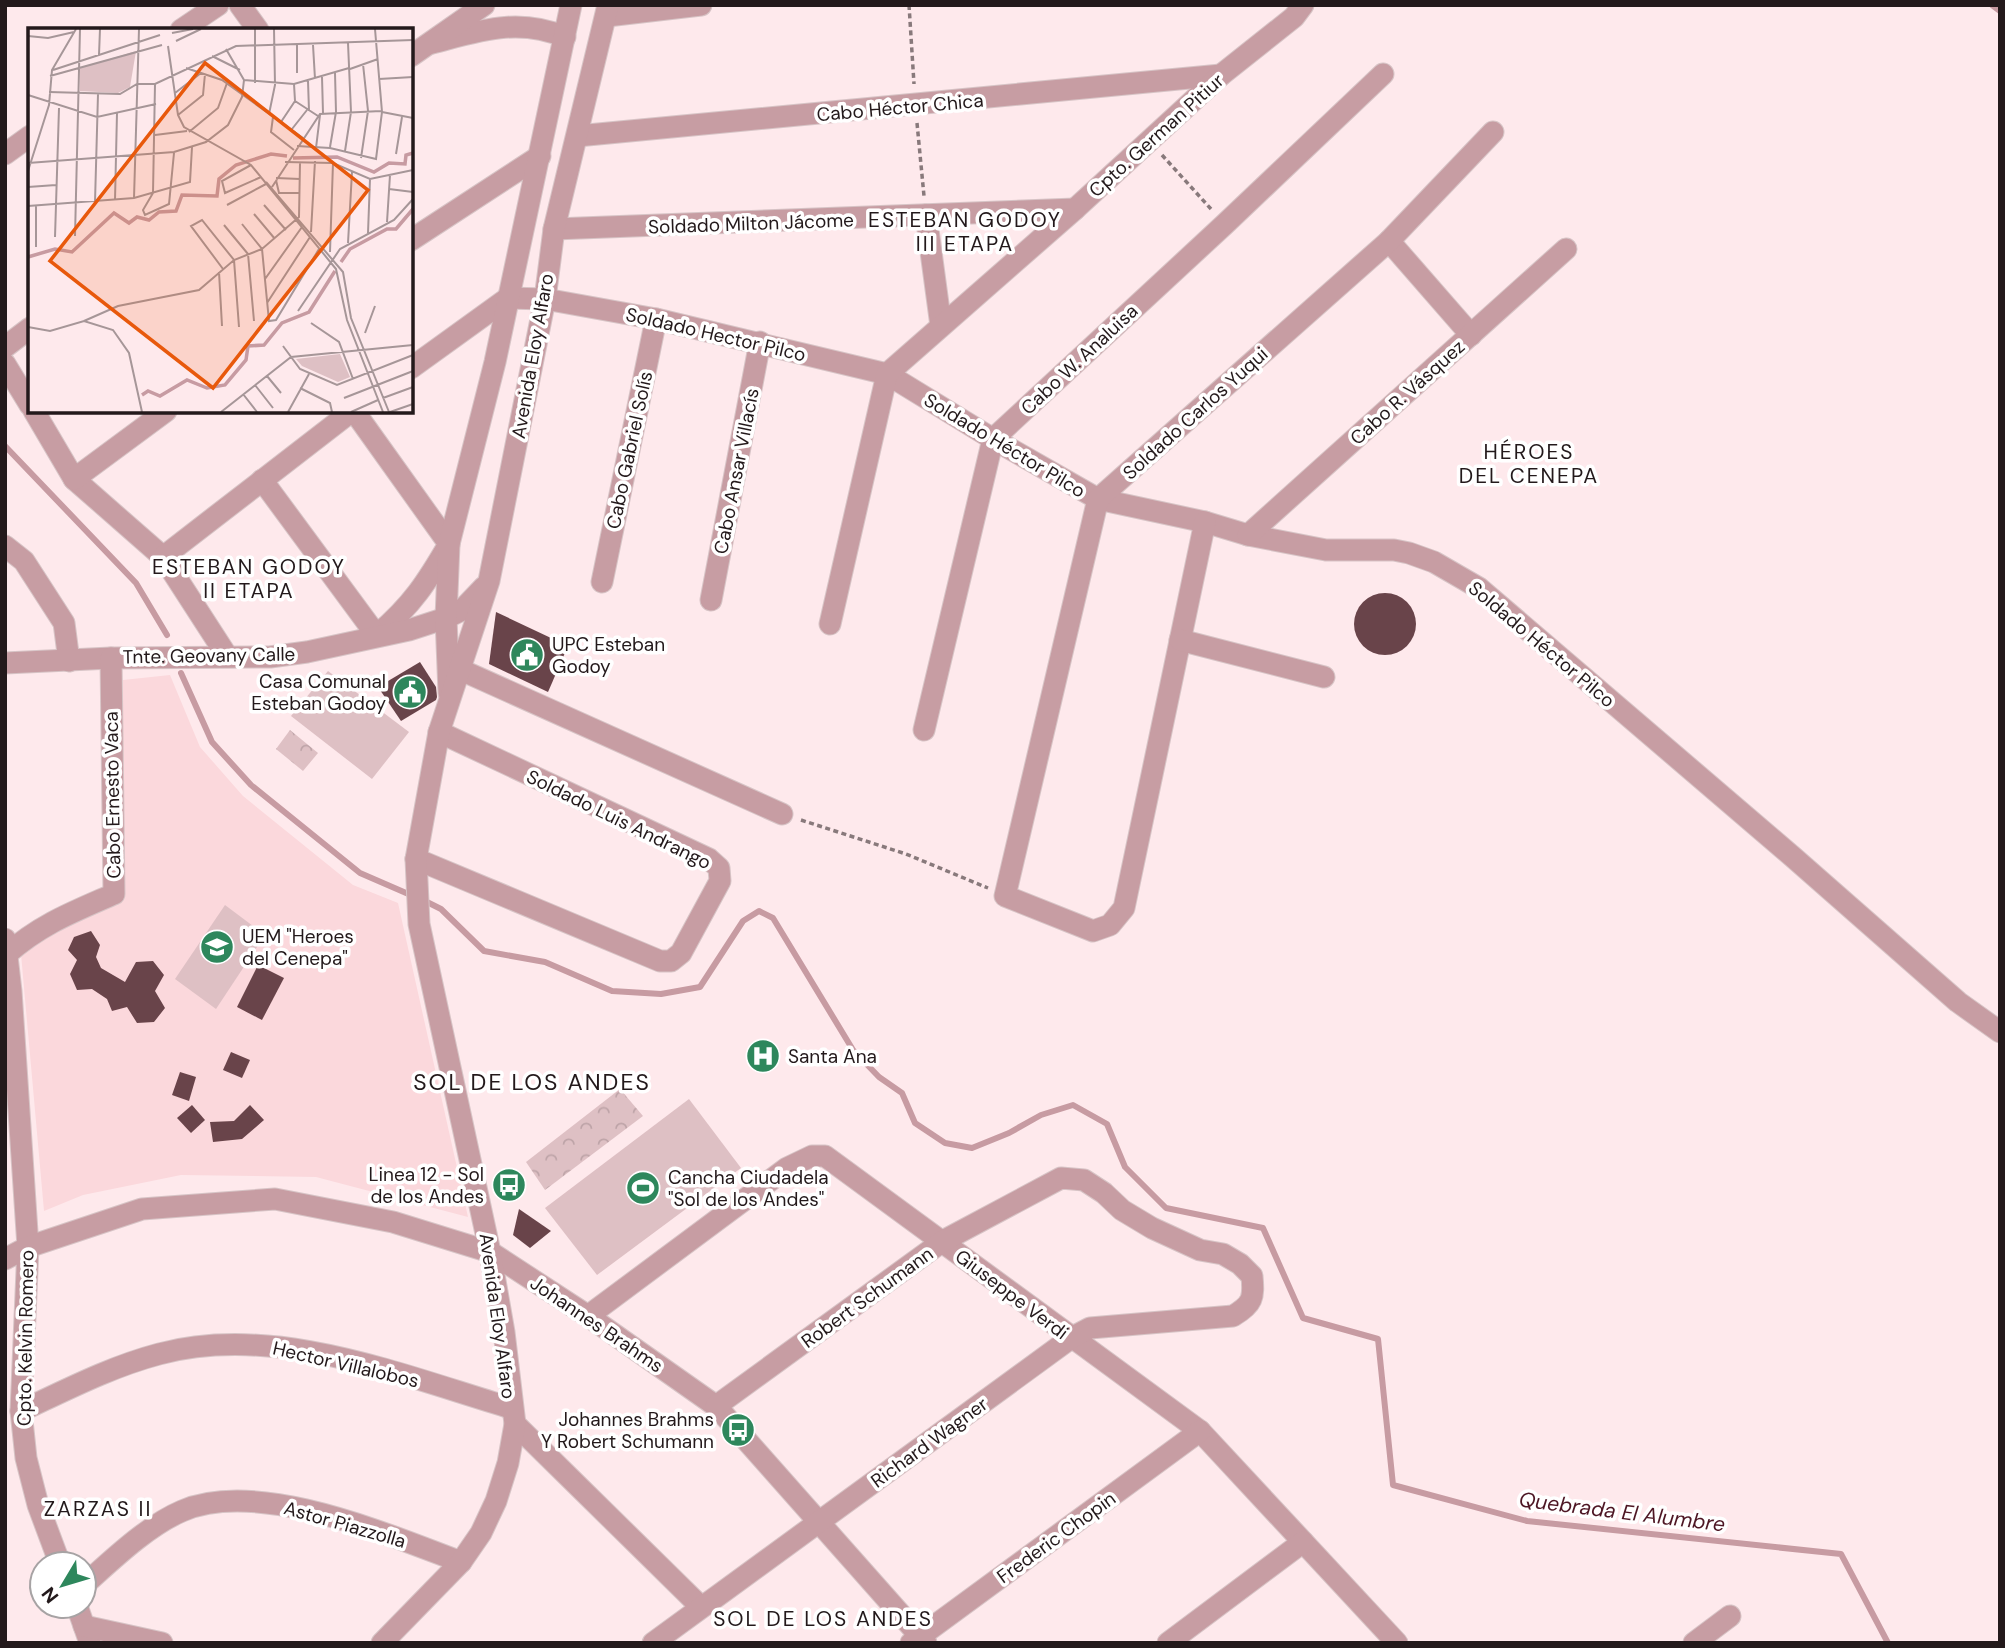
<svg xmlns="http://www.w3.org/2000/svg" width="2005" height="1648" viewBox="0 0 2005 1648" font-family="'DM Sans',sans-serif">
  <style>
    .built { fill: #fbd8dc }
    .grass { fill: #dec0c4 }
    .forest { fill: url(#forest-crowns) }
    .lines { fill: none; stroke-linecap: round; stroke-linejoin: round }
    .stream { stroke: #c79ba2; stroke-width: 6 }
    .building { fill: #69444a }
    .minor-casing { stroke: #d7c4c6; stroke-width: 23 }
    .path { stroke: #88797b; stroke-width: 3.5; stroke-dasharray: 5 3.5; stroke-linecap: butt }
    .minor { stroke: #c79da3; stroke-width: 21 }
    .labels { text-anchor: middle; stroke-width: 7; stroke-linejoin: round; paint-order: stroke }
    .street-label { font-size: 19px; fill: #23191b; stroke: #fff }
    .poi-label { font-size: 19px; fill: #23191b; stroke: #fff; text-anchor: start }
    .neighbourhood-label { font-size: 21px; letter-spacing: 2px; fill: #23191b; stroke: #fff }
    .water-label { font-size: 21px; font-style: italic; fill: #4d1624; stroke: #fff }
    .quarter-label { font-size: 23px; letter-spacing: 2px; fill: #23191b; stroke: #fff }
    .inset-river { fill: none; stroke: #c79ba2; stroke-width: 3.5 }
    .inset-road { fill: none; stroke: #a69698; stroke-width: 2 }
    .view { fill: #e8590c; fill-opacity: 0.15; stroke: #e8590c; stroke-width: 3.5 }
    .inset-edge { fill: none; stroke: #23191b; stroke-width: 3.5 }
  </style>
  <defs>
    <pattern id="forest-crowns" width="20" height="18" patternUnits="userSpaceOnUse" patternTransform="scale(1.75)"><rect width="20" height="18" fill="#dec0c4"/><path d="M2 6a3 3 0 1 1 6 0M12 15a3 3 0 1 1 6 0" fill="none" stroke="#bea4a8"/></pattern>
  </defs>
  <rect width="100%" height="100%" fill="#fee9ec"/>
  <path class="built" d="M170,675L200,747L243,796L353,885L398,903L468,1217L316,1177L181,1175L83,1195L44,1211L21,954L33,941L122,897L123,680Z"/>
  <g class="grass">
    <path d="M328,671L409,732L372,779L291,716Z"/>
    <path d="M225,905L265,935L216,1009L175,979Z"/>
    <path d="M689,1099L741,1168L597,1275L545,1208Z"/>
  </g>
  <g class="forest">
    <path d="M290,730L318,753L303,771L276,749Z"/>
    <path d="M620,1089L643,1116L545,1190L526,1162Z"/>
  </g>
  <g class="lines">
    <g class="stream">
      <path d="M1992,5L2000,11"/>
      <path d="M5,446L136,583L167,635"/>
      <path d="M181,673L212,742L251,785L360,873L413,896"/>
      <path d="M423,900L441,909L484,951L545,962L612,991L661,994L700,987L743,921L759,911L773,918L853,1050L879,1077L902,1093L915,1123L945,1143L972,1148L1009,1133L1041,1115L1073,1105L1107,1124L1125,1167L1166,1208L1263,1228L1303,1318L1378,1339L1393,1485L1527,1521L1841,1554L1888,1643"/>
    </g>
  </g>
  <g class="building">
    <circle cx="1385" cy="624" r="31"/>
    <path d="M496,612L568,646L548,692L489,664Z"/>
    <path d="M420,662L436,687L437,697L436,700L401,721L378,687Z"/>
    <path d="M91,931L100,945L96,957L101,968L125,982L136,962L153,961L164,975L155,991L165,1008L154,1022L137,1023L127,1007L112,1011L107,999L92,989L77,990L70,974L77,960L68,950L74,937Z"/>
    <path d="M258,965L284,978L262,1020L237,1007Z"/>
    <path d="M231,1052L250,1060L242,1078L223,1070Z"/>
    <path d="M180,1072L196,1077L189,1101L172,1095Z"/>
    <path d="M192,1105L205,1120L191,1133L177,1118Z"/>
    <path d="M250,1105L264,1120L242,1139L213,1142L210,1122L234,1121Z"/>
    <path d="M519,1209L551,1231L530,1248L513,1235Z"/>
  </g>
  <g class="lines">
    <g class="minor-casing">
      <g id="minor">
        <path d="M240,5L258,30"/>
        <path d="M607,16L701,5"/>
        <path d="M181,30L218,5"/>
        <path d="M432,43C479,31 518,17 565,37"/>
        <path d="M411,56L484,5"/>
        <path d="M577,136L1221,75"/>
        <path d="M5,154L30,136"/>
        <path d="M926,215L941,326"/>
        <path d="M554,229L1075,209"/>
        <path d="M411,240L540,156"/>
        <path d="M1389,241L1471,335"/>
        <path d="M5,347L30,328"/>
        <path d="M5,364L30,405"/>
        <path d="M411,368L508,298L545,299L656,319L887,374L993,439L1098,499L1205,522L1248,535L1326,550H1394L1409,553L1434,562L1479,588L1793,857L1958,1002L2000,1032"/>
        <path d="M34,411L74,479L163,557L227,656"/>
        <path d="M354,411L449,544C427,582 412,605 378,634"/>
        <path d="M74,479L166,411"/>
        <path d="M262,480L377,636"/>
        <path d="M1205,522L1124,908L1110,925L1093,931L1005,896L1098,499L1389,241L1493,132"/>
        <path d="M1248,535L1566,249"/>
        <path d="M5,546L24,561L64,623L69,661"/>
        <path d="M163,557L352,411"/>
        <path d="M602,582L656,319"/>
        <path d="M711,600L760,342"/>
        <path d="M830,624L887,374L1075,209L1221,75L1294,17L1303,5"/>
        <path d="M1180,640L1324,677"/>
        <path d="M5,663L111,658L270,657L307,652L409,630L446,618L462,610L484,587"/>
        <path d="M450,665L782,814"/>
        <path d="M449,693L446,618L449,544L495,362L571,5"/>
        <path d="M924,730L993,439L1225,224L1383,74"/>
        <path d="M416,859L660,961H671L681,953L720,881L719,868L709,859L439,732"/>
        <path d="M5,939L11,991L28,1247L21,1411L26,1458L38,1505L60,1564"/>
        <path d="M7,954C41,924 73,912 114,894L111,658"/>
        <path d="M5,1259L28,1247L142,1209L275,1199L393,1222L490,1252L588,1316L716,1406L926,1643"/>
        <path d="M588,1316L787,1168L812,1156H825L1200,1431L1397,1643"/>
        <path d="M21,1411C66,1390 110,1367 159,1354C275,1323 400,1375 511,1408"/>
        <path d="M515,1424L701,1607"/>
        <path d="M84,1585C112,1560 147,1526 182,1511C258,1478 388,1535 461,1562"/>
        <path d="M77,1606L90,1643"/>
        <path d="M84,1626L162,1643"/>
        <path d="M382,1643L461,1562L481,1533L496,1501L508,1463L515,1424L504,1332L490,1252L419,924L416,859L439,732L489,581L545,299L554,229L608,5"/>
        <path d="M653,1643L1071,1338L1090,1328L1233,1316C1253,1304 1254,1298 1252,1276L1240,1264L1223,1254L1200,1250L1152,1228L1122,1210L1104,1193L1084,1180L1061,1178L943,1241L716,1406"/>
        <path d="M911,1643L1200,1431"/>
        <path d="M1168,1643L1303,1542"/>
        <path d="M1694,1643L1730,1616"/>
      </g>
    </g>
    <g class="path">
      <path d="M909,5L914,84"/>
      <path d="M917,123L924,196"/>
      <path d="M1162,155L1211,209"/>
      <path d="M801,820L906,854L988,888"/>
    </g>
    <use href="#minor" class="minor"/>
  </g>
  <defs>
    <g id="civic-disc" transform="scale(1.75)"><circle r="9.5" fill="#2e875c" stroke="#fff"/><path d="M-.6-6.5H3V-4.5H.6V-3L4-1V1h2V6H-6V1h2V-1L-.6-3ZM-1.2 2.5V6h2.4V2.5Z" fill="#fff"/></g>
    <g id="school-disc" transform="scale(1.75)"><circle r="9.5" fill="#2e875c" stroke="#fff"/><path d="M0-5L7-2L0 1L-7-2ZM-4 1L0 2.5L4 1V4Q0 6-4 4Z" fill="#fff"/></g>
    <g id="hospital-disc" transform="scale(1.75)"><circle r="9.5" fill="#2e875c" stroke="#fff"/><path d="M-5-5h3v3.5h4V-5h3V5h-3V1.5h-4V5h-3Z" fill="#fff"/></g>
    <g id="bus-disc" transform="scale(1.75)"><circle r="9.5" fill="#2e875c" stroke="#fff"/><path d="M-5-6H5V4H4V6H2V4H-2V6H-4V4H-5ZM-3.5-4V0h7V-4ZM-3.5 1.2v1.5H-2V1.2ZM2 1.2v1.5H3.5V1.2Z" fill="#fff"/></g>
    <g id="stadium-disc" transform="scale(1.75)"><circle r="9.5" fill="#2e875c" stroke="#fff"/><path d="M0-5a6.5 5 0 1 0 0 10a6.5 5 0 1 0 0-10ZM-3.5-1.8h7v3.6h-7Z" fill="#fff"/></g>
  </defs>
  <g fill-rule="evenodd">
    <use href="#civic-disc" x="527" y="655"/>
    <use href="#civic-disc" x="410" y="692"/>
    <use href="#school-disc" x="217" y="947"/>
    <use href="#hospital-disc" x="763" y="1056"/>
    <use href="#bus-disc" x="509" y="1185"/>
    <use href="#stadium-disc" x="643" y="1188"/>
    <use href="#bus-disc" x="738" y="1430"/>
  </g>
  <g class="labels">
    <g class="street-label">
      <text transform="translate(900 107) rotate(-5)" y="7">Cabo Héctor Chica</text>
      <text transform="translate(1156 135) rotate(-42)" y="7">Cpto. German Pitiur</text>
      <text transform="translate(751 223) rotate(-2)" y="7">Soldado Milton Jácome</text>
      <text transform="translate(716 334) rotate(13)" y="7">Soldado Hector Pilco</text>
      <text transform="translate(532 356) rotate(-80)" y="7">Avenida Eloy Alfaro</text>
      <text transform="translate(1079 359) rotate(-43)" y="7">Cabo W. Analuisa</text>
      <text transform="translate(1407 392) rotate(-42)" y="7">Cabo R. Vásquez</text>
      <text transform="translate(1195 413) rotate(-42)" y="7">Soldado Carlos Yuqui</text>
      <text transform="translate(1005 445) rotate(31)" y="7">Soldado Héctor Pilco</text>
      <text transform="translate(629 450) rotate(-78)" y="7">Cabo Gabriel Solís</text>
      <text transform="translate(736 471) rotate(-79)" y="7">Cabo Ansar Villacís</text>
      <text transform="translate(1542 644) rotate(40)" y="7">Soldado Héctor Pilco</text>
      <text transform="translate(209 655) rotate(-1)" y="7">Tnte. Geovany Calle</text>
      <text transform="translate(112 795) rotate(-91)" y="7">Cabo Ernesto Vaca</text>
      <text transform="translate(619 819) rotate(26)" y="7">Soldado Luis Andrango</text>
      <text transform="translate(1012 1294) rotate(37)" y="7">Giuseppe Verdi</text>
      <text transform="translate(867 1297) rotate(-36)" y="7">Robert Schumann</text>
      <text transform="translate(498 1316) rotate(82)" y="7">Avenida Eloy Alfaro</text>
      <text transform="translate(597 1324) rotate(34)" y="7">Johannes Brahms</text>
      <text transform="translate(25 1338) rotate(-89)" y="7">Cpto. Kelvin Romero</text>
      <text transform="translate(346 1364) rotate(13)" y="7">Hector Villalobos</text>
      <text transform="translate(929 1442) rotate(-36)" y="7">Richard Wagner</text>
      <text transform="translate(345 1524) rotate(16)" y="7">Astor Piazzolla</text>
      <text transform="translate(1056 1537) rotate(-36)" y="7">Frederic Chopin</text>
    </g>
    <g class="poi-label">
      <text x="552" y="651">UPC Esteban<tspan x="552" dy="22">Godoy</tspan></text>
      <text x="386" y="688" text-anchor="end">Casa Comunal<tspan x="386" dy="22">Esteban Godoy</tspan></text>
      <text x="242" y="943">UEM "Heroes<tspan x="242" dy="22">del Cenepa"</tspan></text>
      <text x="788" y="1063">Santa Ana</text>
      <text x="484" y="1181" text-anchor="end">Linea 12 - Sol<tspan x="484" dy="22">de los Andes</tspan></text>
      <text x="668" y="1184">Cancha Ciudadela<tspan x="668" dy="22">"Sol de los Andes"</tspan></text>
      <text x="714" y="1426" text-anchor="end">Johannes Brahms<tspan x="714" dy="22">Y Robert Schumann</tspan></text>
    </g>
    <g class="neighbourhood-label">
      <text x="965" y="227">ESTEBAN GODOY<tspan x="965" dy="24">III ETAPA</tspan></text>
      <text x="1529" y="459">HÉROES<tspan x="1529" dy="24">DEL CENEPA</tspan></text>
      <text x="249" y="574">ESTEBAN GODOY<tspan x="249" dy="24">II ETAPA</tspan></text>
      <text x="98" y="1516">ZARZAS II</text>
      <text x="823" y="1626">SOL DE LOS ANDES</text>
    </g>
    <g class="water-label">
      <text transform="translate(1622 1512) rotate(7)" y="7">Quebrada El Alumbre</text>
    </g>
    <g class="quarter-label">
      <text x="532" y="1090">SOL DE LOS ANDES</text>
    </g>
  </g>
  <g transform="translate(28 28)">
    <rect width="385" height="385" fill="#fee9ec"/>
    <path d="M108,23L102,59L90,65L52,63V40ZM312,326L322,349L310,354L274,338L268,331Z" fill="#dec0c4"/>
    <path class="inset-river" d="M265,130L309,129L346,144L361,135L377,136L378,127L385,125M0,229L27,221L44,224L86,185L101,195L109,189L121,192L131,184L148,183L154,167L189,168L191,151L208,137L243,126L259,128M313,234L322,221L359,201H368L385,181M114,367L120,363L132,368L159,352L179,360L197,357L218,332L220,318L236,317L254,295L281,284L307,243"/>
    <path class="inset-road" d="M227,1V55M144,5L165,1M0,8L20,10L46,4M148,13L173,1M269,17V45M285,17L287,51M140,18L150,87L156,99L223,137L308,241L319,292L355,384M71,27L72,1M184,28L212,42M158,40L194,52L275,110M322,41L350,31M25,42L132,7M22,48L134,17M294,49L295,85M351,51L385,49M216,52L266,56L321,40M280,53L281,83M127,56L125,165L115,182L117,187L141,176L146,125M21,64L92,66L109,56H127L208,18L385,12M147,65L173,45M0,67L69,89L128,76M267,73L290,88M354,84L385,90M241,86L247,57L246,1M150,87L175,67L177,46M245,89L243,104L266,122M253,94L267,73L266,56M264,101L279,82M161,104L190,80L199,55M127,107L159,103M269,118L302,120L348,131L354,84L347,1M302,119L308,84L307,45M288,120L292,87M317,123L323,84L320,15M368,126L374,89M333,130L340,83L335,36M257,134L305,135L342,151L385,142M0,135L146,124L178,114L200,97L214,69L216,52L198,21M223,137L194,153L197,165L233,149M0,143L21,77L24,42L48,1M248,150L272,151M248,152L251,165H272M238,154L315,244L323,290L361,384M0,159L28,157M244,159L292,86L353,83M361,161L385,164M106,170L111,1M87,172L89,85M67,174L70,66M199,177L238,156M236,177L258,202M0,178L106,170L162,154L164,119M8,178V219M226,186L247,211M359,194L362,147M214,196L234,221L241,293L248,292L291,221M196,197L220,226L226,293M283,204L287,133M340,205L342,151M47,208L52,1M27,209L31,80M320,215L324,144M302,224L305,135M195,241L163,198L174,192L206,232L211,299M191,244L194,298M237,251L274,199M239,275L282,209M270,283L312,221L366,192L385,171M56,293L90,278L171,262L206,232L234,221L271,189L272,135M283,295L311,314L325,351M0,299L22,303L56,293L85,302L101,325L114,384M337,305L347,278M255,318L272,341L309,357L385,327M239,348L253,365M227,357L245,380M272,360L302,375L304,384M215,366L229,384M316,370L385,343M355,370L385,359M193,384L263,329L385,317M260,384L281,346M323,384L350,372M362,384L385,376"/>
    <path class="view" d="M177,35L340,162L185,360L22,233Z"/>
    <rect width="385" height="385" class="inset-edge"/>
  </g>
  <rect width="2005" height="1648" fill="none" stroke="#23191b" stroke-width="14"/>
  <g transform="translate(63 1585) rotate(232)"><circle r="33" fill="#ffffff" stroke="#a7a3a4" stroke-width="2"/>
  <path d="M0-5L12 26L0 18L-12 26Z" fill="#2e875c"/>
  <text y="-10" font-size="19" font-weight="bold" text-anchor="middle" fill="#23191b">N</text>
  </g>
</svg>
